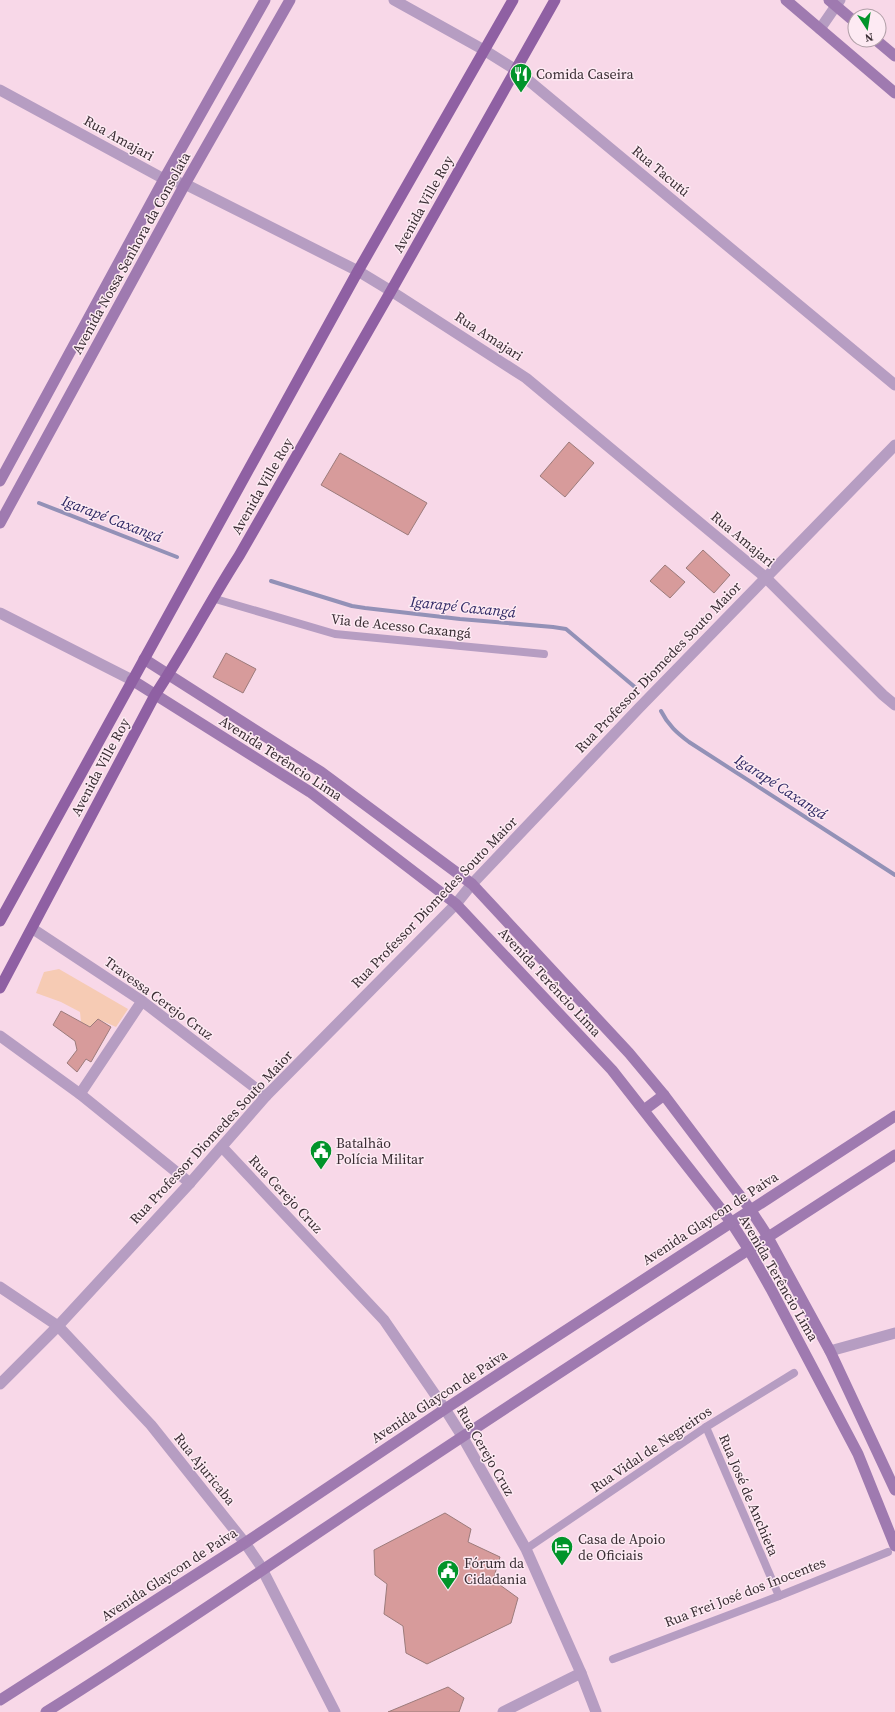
<svg xmlns="http://www.w3.org/2000/svg" width="895" height="1712" viewBox="0 0 895 1712" font-family="'Source Serif 4',serif">
  <style>
    .green { fill: #f6cbb4 }
    .lines { fill: none; stroke-linecap: round; stroke-linejoin: round }
    .stream { stroke: #9391b7; stroke-width: 4 }
    .building { fill: #d79b9b; stroke: #9c7b7b }
    .service { stroke: #b69dc2; stroke-width: 8 }
    .minor { stroke: #b69dc2; stroke-width: 11 }
    .tertiary { stroke: #b69dc2; stroke-width: 11 }
    .secondary { stroke: #9f7ab0; stroke-width: 11 }
    .primary { stroke: #8f60a3; stroke-width: 11 }
    .labels { text-anchor: middle; stroke-width: 3; stroke-linejoin: round; paint-order: stroke }
    .poi-label { font-size: 14px; fill: #392d33; stroke: #fdeaf3; text-anchor: start }
    .street-label { font-size: 14px; fill: #392d33; stroke: #fdeaf3 }
    .water-label { font-size: 15px; font-style: italic; fill: #2d2763; stroke: #fdeaf3 }
  </style>
  <rect width="100%" height="100%" fill="#f8d8e8"/>
  <path class="green" d="M59,969L128,1009L116,1027L98,1019L90,1027L81,1022L80,1012L61,1002L36,993L44,972Z"/>
  <g class="lines">
    <g class="stream">
      <path d="M39,503L177,557"/>
      <path d="M271,581L352,606L365,608L460,619L553,627L566,629L636,688"/>
      <path d="M661,711C668,725 677,733 689,742L895,875"/>
    </g>
  </g>
  <g class="building">
    <path d="M569,442L594,463L565,497L540,476Z"/>
    <path d="M340,453L427,503L408,535L321,485Z"/>
    <path d="M703,550L730,575L714,593L686,568Z"/>
    <path d="M665,565L685,582L670,598L650,581Z"/>
    <path d="M226,653L256,669L243,693L213,677Z"/>
    <path d="M61,1011L90,1027L98,1019L111,1027L91,1062L86,1059L77,1072L67,1063L77,1050L75,1041L53,1025Z"/>
    <path d="M445,1513L471,1529L468,1542L500,1557L493,1580L518,1598L511,1623L427,1664L406,1653L403,1626L384,1614L387,1584L375,1575L374,1550Z"/>
    <path d="M448,1687L464,1698L459,1712H388Z"/>
  </g>
  <g class="lines">
    <g class="service">
      <path d="M212,598L335,634L544,654"/>
      <path d="M706,1427L779,1596"/>
      <path d="M526,1549L706,1427L794,1373"/>
      <path d="M613,1659L779,1596L888,1552"/>
    </g>
    <g class="minor">
      <path d="M394,0L484,50L516,70L895,385"/>
      <path d="M820,29L840,0"/>
      <path d="M0,90L164,179L185,184L358,271L391,291L526,378L765,577L883,695L895,705"/>
      <path d="M33,929L142,1001L266,1096"/>
      <path d="M0,1036L80,1094L190,1183"/>
      <path d="M80,1094L142,1001"/>
      <path d="M830,1351L895,1333"/>
      <path d="M503,1712L581,1673"/>
    </g>
    <g class="tertiary">
      <path d="M0,613L132,680"/>
      <path d="M222,1147L384,1320L445,1409L462,1436L526,1549L581,1673L596,1712"/>
      <path d="M0,1287L58,1326L151,1425L245,1543L260,1565L335,1712"/>
      <path d="M0,1384L58,1326L190,1183L266,1096L456,904L472,884L639,708L895,445"/>
    </g>
    <g class="secondary">
      <path d="M786,0L895,93"/>
      <path d="M829,0L855,22"/>
      <path d="M876,40L895,56"/>
      <path d="M0,481L164,179L265,0"/>
      <path d="M0,523L185,184L290,0"/>
      <path d="M144,659L321,772L472,884L629,1053L664,1095L750,1209L765,1232L830,1351L895,1490"/>
      <path d="M132,680L310,792L456,904L612,1070L731,1222L749,1250L771,1289L858,1454L895,1546"/>
      <path d="M644,1110L664,1095"/>
      <path d="M0,1700L245,1543L445,1409L895,1116"/>
      <path d="M46,1712C163,1639 276,1560 391,1484C558,1373 726,1264 895,1155"/>
    </g>
    <g class="primary">
      <path d="M0,921L358,271L513,0"/>
      <path d="M0,988L155,695C185,650 210,601 239,556L391,291L555,0"/>
    </g>
  </g>
  <defs>
    <g id="restaurant-pin" transform="scale(1.15)"><path d="M0 17L-7.5 6A9.5 9.5 0 1 1 7.5 6Z" fill="#01942a" stroke="#fdeaf3"/><path d="M-5-6h1v4h1v-4h1v4h1v-4h1v5L-1.5 .5V6h-2V.5L-5-1ZM5-6V6H3V1.5H1.5Q1.5-4 5-6Z" fill="#fff"/></g>
    <g id="civic-pin" transform="scale(1.15)"><path d="M0 17L-7.5 6A9.5 9.5 0 1 1 7.5 6Z" fill="#01942a" stroke="#fdeaf3"/><path d="M-.6-6.5H3V-4.5H.6V-3L4-1V1h2V6H-6V1h2V-1L-.6-3ZM-1.2 2.5V6h2.4V2.5Z" fill="#fff"/></g>
    <g id="hotel-pin" transform="scale(1.15)"><path d="M0 17L-7.5 6A9.5 9.5 0 1 1 7.5 6Z" fill="#01942a" stroke="#fdeaf3"/><path d="M-6-4.5h1.5V1H6V5H4.5V3h-9V5H-6ZM-4 0a1.8 1.8 0 1 1 3.6 0ZM.5 0V-2.5h3Q6-2.5 6 0Z" fill="#fff"/></g>
  </defs>
  <g fill-rule="evenodd">
    <use href="#restaurant-pin" x="521" y="74"/>
    <use href="#civic-pin" x="321" y="1151"/>
    <use href="#hotel-pin" x="562" y="1547"/>
    <use href="#civic-pin" x="448" y="1571"/>
  </g>
  <g class="labels">
    <g class="poi-label">
      <text x="536" y="79">Comida Caseira</text>
      <text x="336" y="1148">Batalhão<tspan x="336" dy="16">Polícia Militar</tspan></text>
      <text x="578" y="1544">Casa de Apoio<tspan x="578" dy="16">de Oficiais</tspan></text>
      <text x="464" y="1568">Fórum da<tspan x="464" dy="16">Cidadania</tspan></text>
    </g>
    <g class="street-label">
      <text transform="translate(119 138) rotate(29)" y="5">Rua Amajari</text>
      <text transform="translate(661 171) rotate(40)" y="5">Rua Tacutú</text>
      <text transform="translate(423 204) rotate(-61)" y="5">Avenida Ville Roy</text>
      <text transform="translate(131 253) rotate(-61)" y="5">Avenida Nossa Senhora da Consolata</text>
      <text transform="translate(489 336) rotate(33)" y="5">Rua Amajari</text>
      <text transform="translate(262 486) rotate(-60)" y="5">Avenida Ville Roy</text>
      <text transform="translate(743 539) rotate(40)" y="5">Rua Amajari</text>
      <text transform="translate(401 626) rotate(6)" y="5">Via de Acesso Caxangá</text>
      <text transform="translate(658 667) rotate(-46)" y="5">Rua Professor Diomedes Souto Maior</text>
      <text transform="translate(281 758) rotate(33)" y="5">Avenida Terêncio Lima</text>
      <text transform="translate(100 767) rotate(-62)" y="5">Avenida Ville Roy</text>
      <text transform="translate(434 902) rotate(-46)" y="5">Rua Professor Diomedes Souto Maior</text>
      <text transform="translate(550 982) rotate(47)" y="5">Avenida Terêncio Lima</text>
      <text transform="translate(159 998) rotate(36)" y="5">Travessa Cerejo Cruz</text>
      <text transform="translate(211 1137) rotate(-47)" y="5">Rua Professor Diomedes Souto Maior</text>
      <text transform="translate(286 1194) rotate(47)" y="5">Rua Cerejo Cruz</text>
      <text transform="translate(710 1218) rotate(-33)" y="5">Avenida Glaycon de Paiva</text>
      <text transform="translate(779 1278) rotate(60)" y="5">Avenida Terêncio Lima</text>
      <text transform="translate(439 1396) rotate(-33)" y="5">Avenida Glaycon de Paiva</text>
      <text transform="translate(651 1449) rotate(-34)" y="5">Rua Vidal de Negreiros</text>
      <text transform="translate(486 1451) rotate(60)" y="5">Rua Cerejo Cruz</text>
      <text transform="translate(205 1469) rotate(51)" y="5">Rua Ajuricaba</text>
      <text transform="translate(749 1495) rotate(67)" y="5">Rua José de Anchieta</text>
      <text transform="translate(169 1574) rotate(-33)" y="5">Avenida Glaycon de Paiva</text>
      <text transform="translate(745 1592) rotate(-21)" y="5">Rua Frei José dos Inocentes</text>
    </g>
    <g class="water-label">
      <text transform="translate(112 519) rotate(21)" y="5">Igarapé Caxangá</text>
      <text transform="translate(463 607) rotate(6)" y="5">Igarapé Caxangá</text>
      <text transform="translate(781 787) rotate(33)" y="5">Igarapé Caxangá</text>
    </g>
  </g>
  <g transform="translate(867 28) rotate(168)"><circle r="19" fill="#fdeaf3" stroke="#af9ea6"/>
  <path d="M0-3L7 15L0 10L-7 15Z" fill="#01942a"/>
  <text y="-6" font-size="11" font-weight="bold" text-anchor="middle" fill="#392d33">N</text>
  </g>
</svg>
